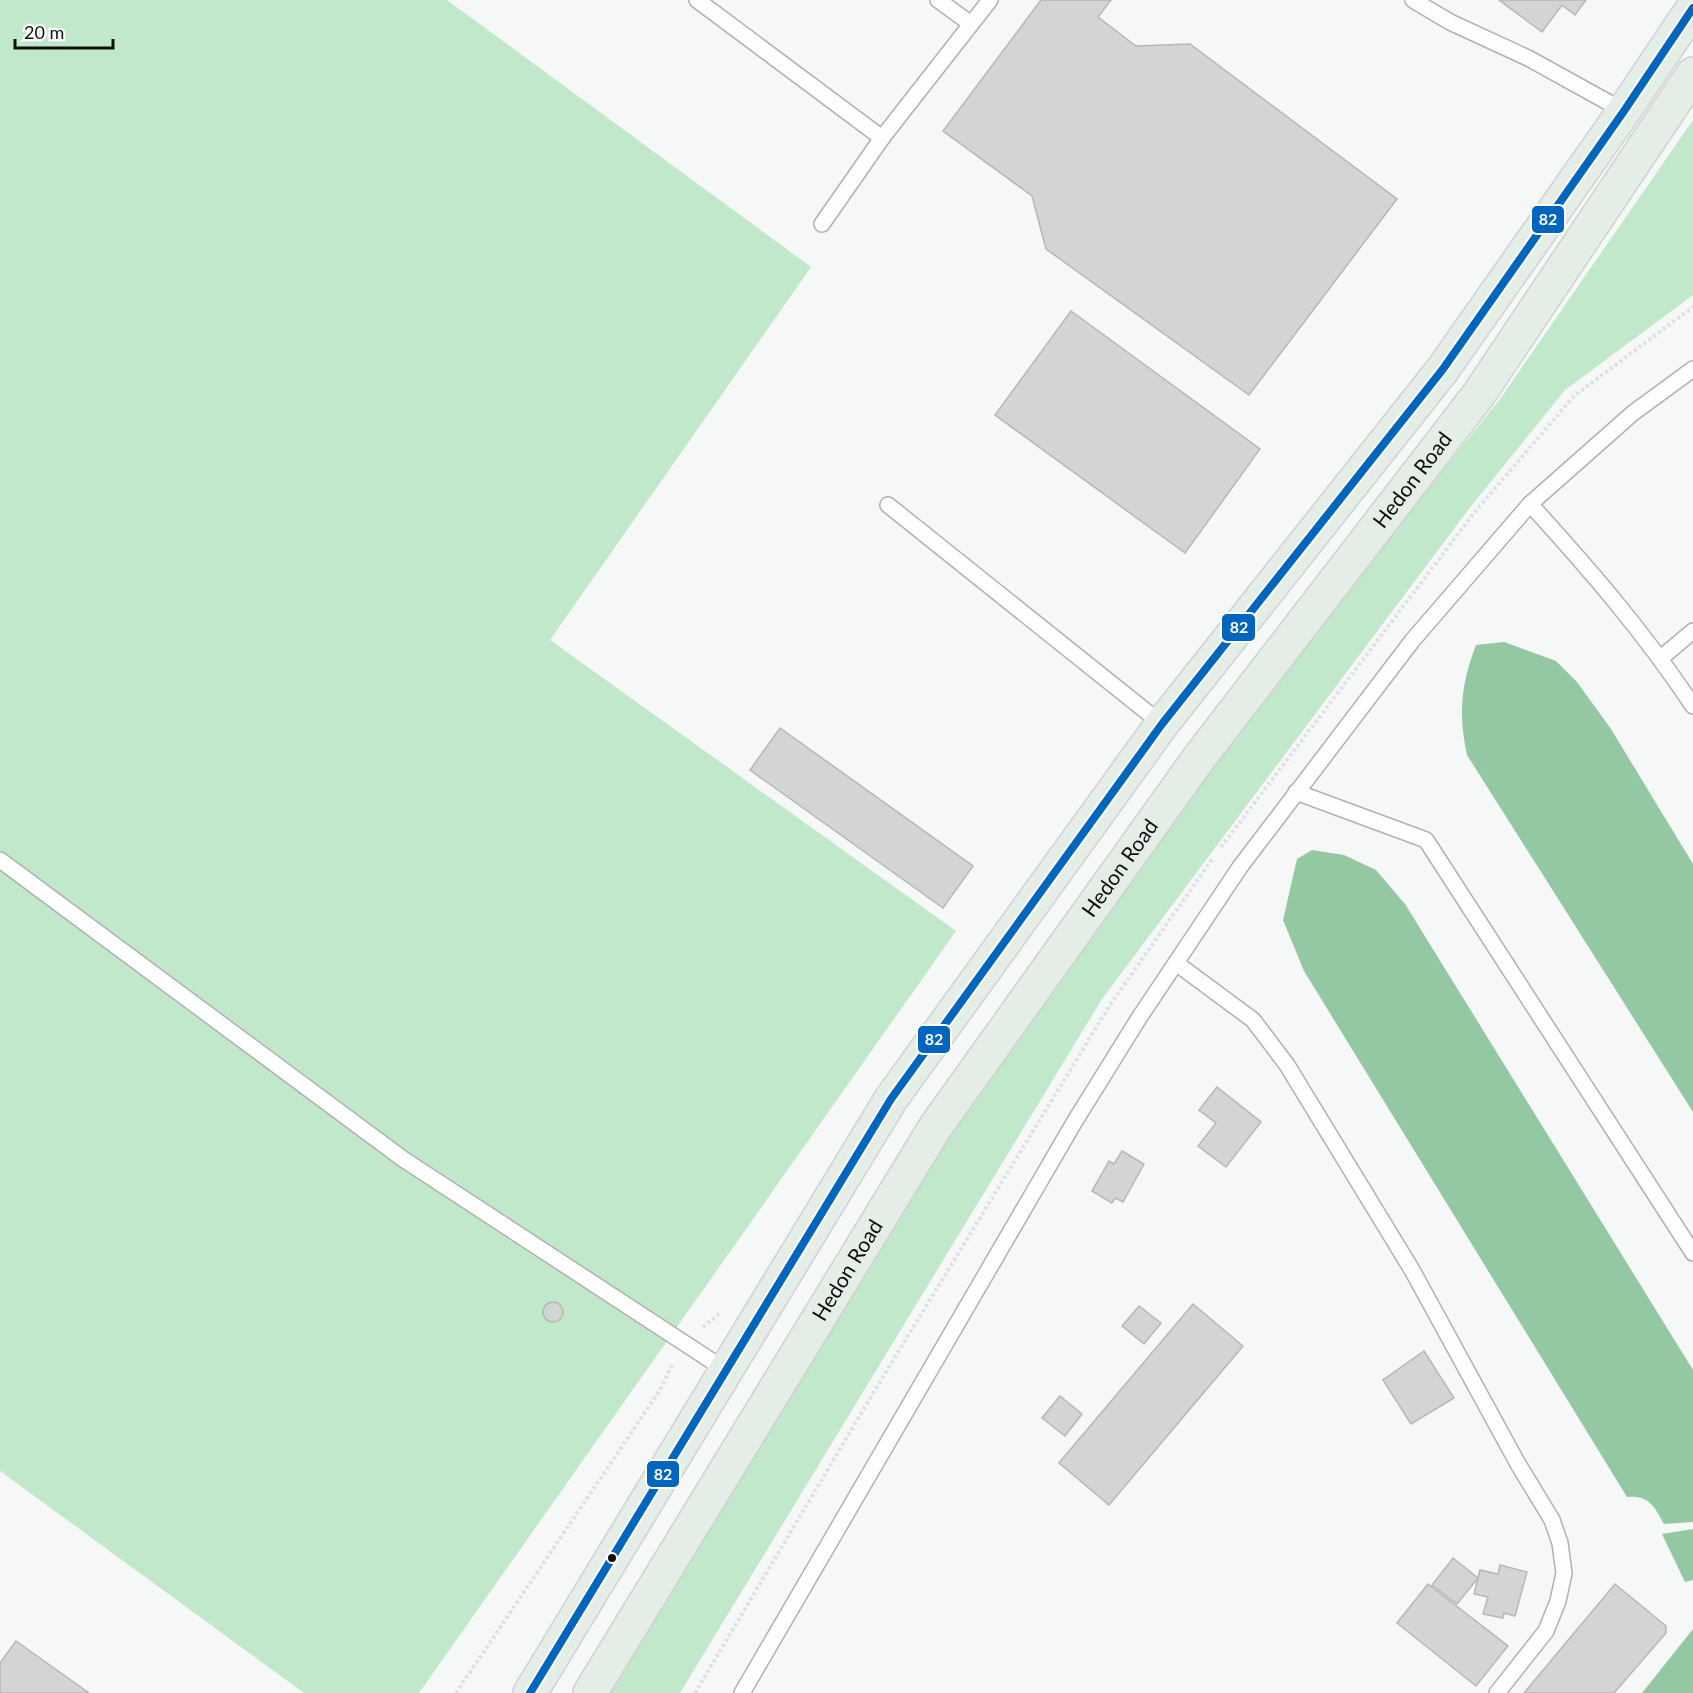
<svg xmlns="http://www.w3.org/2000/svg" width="1693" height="1693" viewBox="0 0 1693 1693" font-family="Lato,sans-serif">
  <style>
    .green { fill: #c1e8cb }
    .water { fill: #93c8a2 }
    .building { fill: #d3d5d4; stroke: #b6b8b6; stroke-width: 1.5 }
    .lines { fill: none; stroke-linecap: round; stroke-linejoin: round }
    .service-casing { stroke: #b0b2b1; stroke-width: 18 }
    .trunk-casing { stroke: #d0d1d0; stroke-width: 36 }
    .path { stroke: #dfe0df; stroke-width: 4; stroke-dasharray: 3 3; stroke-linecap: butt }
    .service { stroke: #fefefe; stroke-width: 15 }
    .trunk { stroke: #e4eee7; stroke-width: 33 }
    .bus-1-casing { stroke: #fff; stroke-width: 12 }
    .bus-1 { stroke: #0065bd; stroke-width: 8 }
    .bus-dot { fill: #0d0e0d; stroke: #fff; stroke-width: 2 }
    .labels { text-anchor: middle; stroke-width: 4.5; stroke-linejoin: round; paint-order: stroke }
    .street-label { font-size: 21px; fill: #0d0e0d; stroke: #fff }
    .line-badge { stroke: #fff; stroke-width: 2 }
    .badge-label { font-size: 16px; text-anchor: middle; font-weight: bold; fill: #fff }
  </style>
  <rect width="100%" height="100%" fill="#f6f8f7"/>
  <g class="green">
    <path d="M0,0H447L811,267L550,640L956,931L419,1693H304L0,1471Z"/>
    <path d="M1693,120V295L1565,390L1468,510L1102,999L680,1693H604L943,1134L1206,765L1500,399Z"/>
  </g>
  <g class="water">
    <path d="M1504,642L1556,661L1577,682L1611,729L1693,864V1112L1467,755C1458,714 1461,684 1476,645Z"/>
    <path d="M1312,850L1344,855L1376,870L1405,904L1693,1370V1522L1664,1524C1654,1506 1649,1495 1627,1497L1304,971L1283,920L1297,859Z"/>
    <path d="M1693,1529V1580L1685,1582L1662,1534Z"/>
    <path d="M1693,1629V1693H1642Z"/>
  </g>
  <g class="building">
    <path d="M1041,0H1111L1098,17L1136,46L1190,44L1397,199L1249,395L1046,249L1032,196L943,131Z"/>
    <path d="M1499,0H1586L1575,15L1562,5L1542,32Z"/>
    <path d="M1071,311L1260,449L1185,553L995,415Z"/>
    <path d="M780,728L973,866L943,908L750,770Z"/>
    <path d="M1217,1087L1261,1122L1226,1167L1198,1146L1216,1123L1199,1110Z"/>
    <path d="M1122,1151L1144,1164L1123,1202L1115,1198L1112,1203L1092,1191L1109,1161L1114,1164Z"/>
    <circle cx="553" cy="1312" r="10"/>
    <path d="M1193,1304L1243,1346L1109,1505L1059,1463Z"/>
    <path d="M1139,1306L1161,1323L1144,1344L1122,1326Z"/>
    <path d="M1424,1351L1454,1398L1411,1424L1383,1380Z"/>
    <path d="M1060,1396L1082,1414L1065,1436L1042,1418Z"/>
    <path d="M1453,1558L1478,1578L1457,1604L1432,1585Z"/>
    <path d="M1500,1565L1527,1572L1515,1616L1504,1613L1503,1618L1483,1614L1488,1597L1474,1594L1480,1570L1498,1574Z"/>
    <path d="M1428,1584L1508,1646L1476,1686L1397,1623Z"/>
    <path d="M1615,1584L1666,1626V1633L1614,1693H1524Z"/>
    <path d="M16,1641L89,1693H0V1663Z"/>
  </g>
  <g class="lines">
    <g class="service-casing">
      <g id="service">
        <path d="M697,0L882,138"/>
        <path d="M938,0L971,24"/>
        <path d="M1413,0L1450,22L1528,58L1624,111"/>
        <path d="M822,224L882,138L990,0"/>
        <path d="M1530,504C1590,570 1643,631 1693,706"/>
        <path d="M888,505L1162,724"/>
        <path d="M1661,658L1693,631"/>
        <path d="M1296,792L1426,840L1693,1253"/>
        <path d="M0,860L403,1159L727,1371"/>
        <path d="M1176,963L1253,1020L1287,1065L1412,1270L1518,1464L1552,1520L1560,1543L1564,1573L1558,1601L1546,1631L1497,1693"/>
        <path d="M742,1693L1075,1121L1139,1018L1240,867L1412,641L1530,504L1633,413L1693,369"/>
      </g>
    </g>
    <g class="trunk-casing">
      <g id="trunk">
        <path d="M530,1693L891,1099L1162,724L1443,369L1624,111L1693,8"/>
        <path id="s1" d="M590,1693L936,1126L1199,758L1479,394L1693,74"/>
      </g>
    </g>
    <g class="path">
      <path d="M1221,847L1474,513L1574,396L1693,307"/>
      <path d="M703,1327L720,1313"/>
      <path d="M456,1693L660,1390L672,1365"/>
      <path d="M695,1693L881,1380L1110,1005L1213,858"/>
    </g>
    <use href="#service" class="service"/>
    <use href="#trunk" class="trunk"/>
    <g class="bus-1-casing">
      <path id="bus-1" d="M530,1693L891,1099L1162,724L1443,369L1624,111L1693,8"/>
    </g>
    <use href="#bus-1" class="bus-1"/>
  </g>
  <circle class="bus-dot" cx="612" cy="1558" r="5"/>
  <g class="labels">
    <g class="street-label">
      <text dy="7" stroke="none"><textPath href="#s1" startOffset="1467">Hedon Road</textPath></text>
      <text dy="7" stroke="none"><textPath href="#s1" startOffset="981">Hedon Road</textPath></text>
      <text dy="7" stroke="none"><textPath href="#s1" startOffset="495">Hedon Road</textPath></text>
    </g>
  </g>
  <g class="line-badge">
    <rect x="1531" y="205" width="34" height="29" rx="6" fill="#0065bd"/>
    <rect x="1221" y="613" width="35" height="29" rx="6" fill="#0065bd"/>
    <rect x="917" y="1025" width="34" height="29" rx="6" fill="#0065bd"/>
    <rect x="646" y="1460" width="34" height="28" rx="6" fill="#0065bd"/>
  </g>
  <g class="badge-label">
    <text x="1548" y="225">82</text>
    <text x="1239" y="633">82</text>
    <text x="934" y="1045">82</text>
    <text x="663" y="1480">82</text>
  </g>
  <path d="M15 39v9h98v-9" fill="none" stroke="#0d0e0d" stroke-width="3"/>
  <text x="24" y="39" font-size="18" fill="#0d0e0d" stroke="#ffffff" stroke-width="4.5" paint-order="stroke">20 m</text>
</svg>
